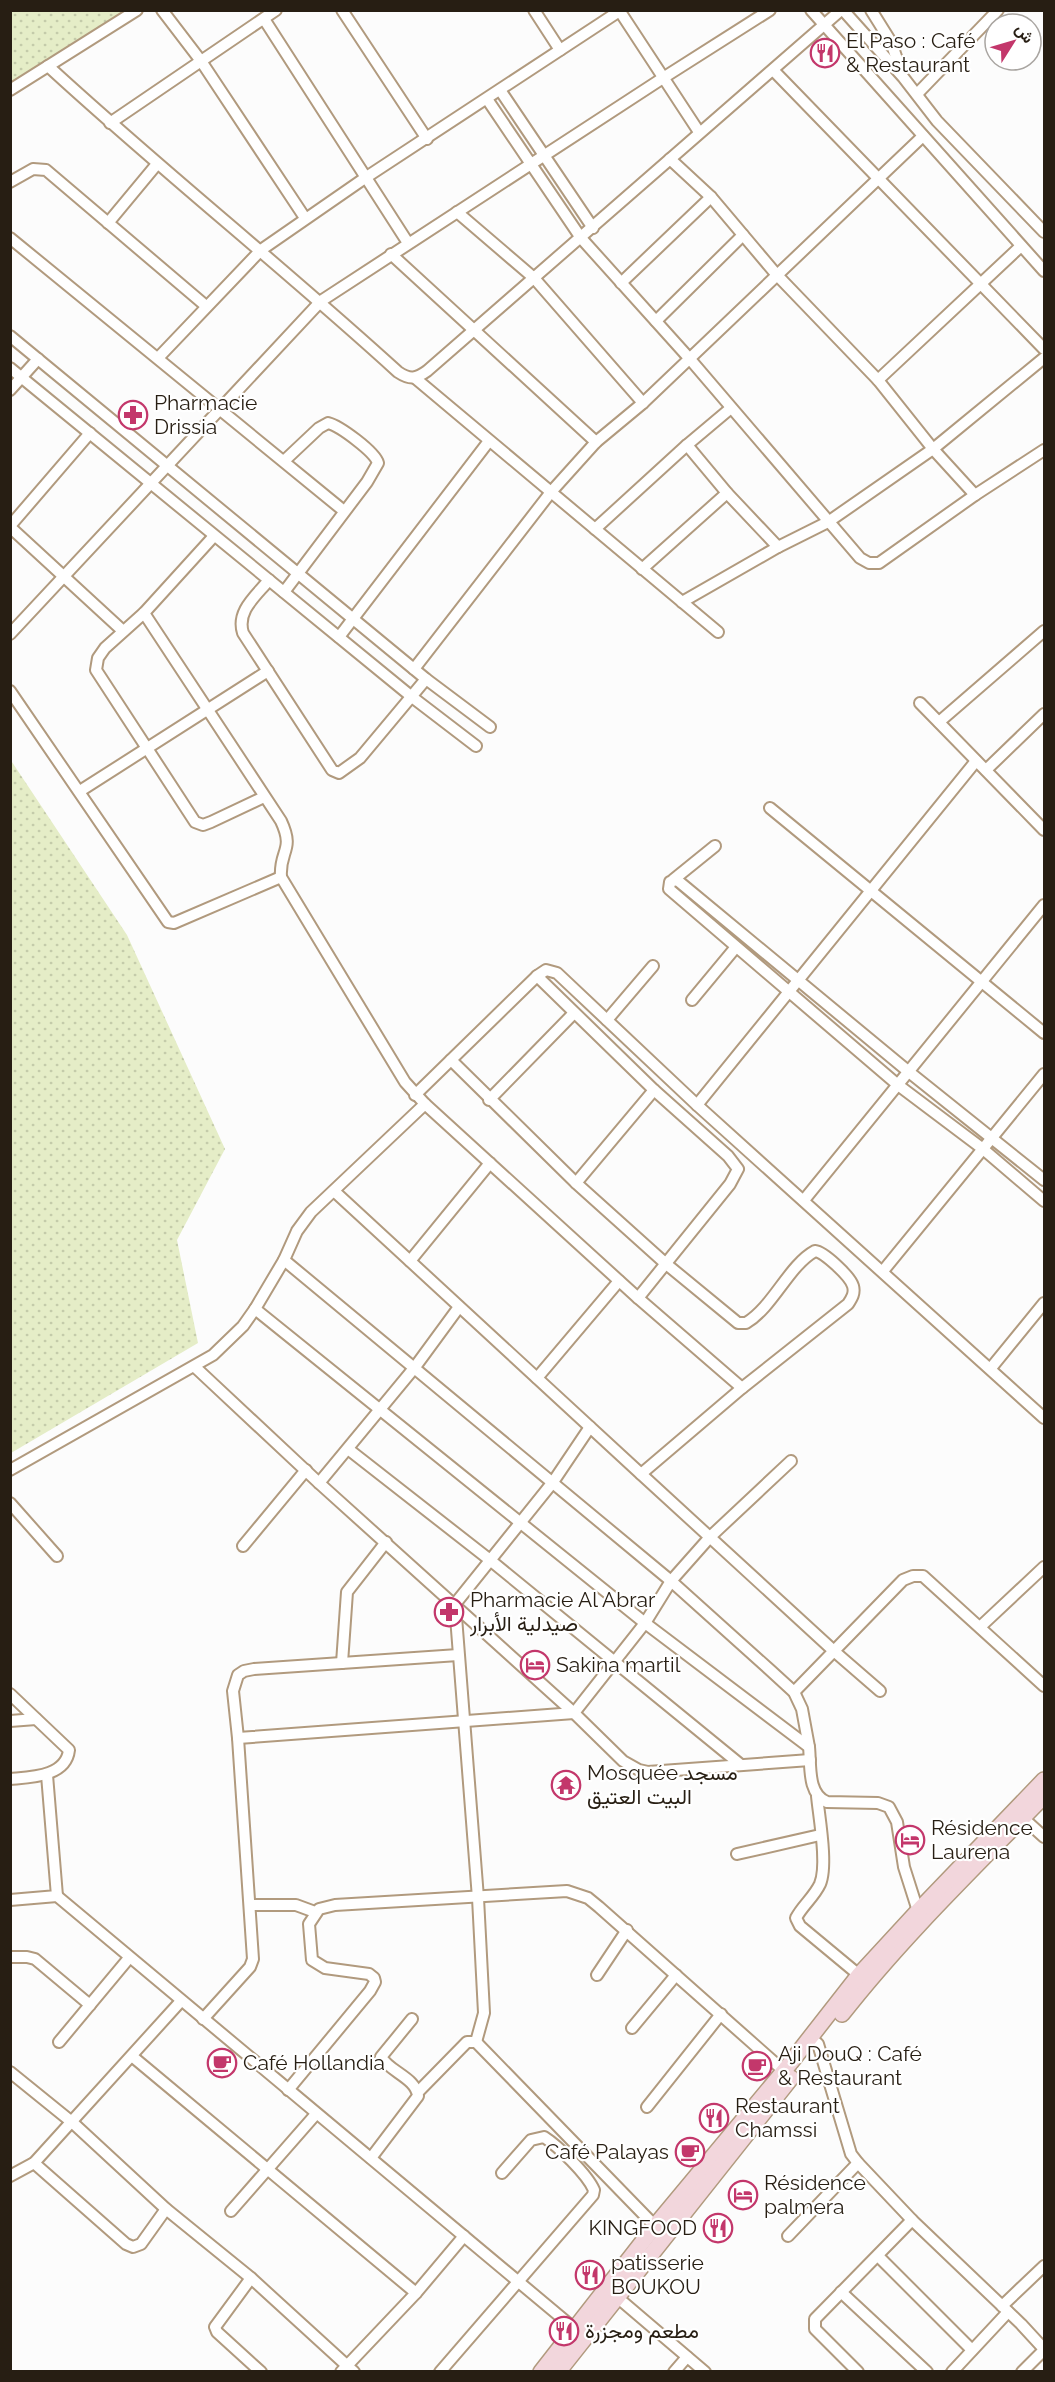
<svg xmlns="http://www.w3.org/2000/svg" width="1055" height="2382" viewBox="0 0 1055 2382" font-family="Raleway,Vazirmatn,sans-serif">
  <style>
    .grass { fill: url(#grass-dots) }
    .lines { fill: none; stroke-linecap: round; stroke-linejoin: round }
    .street-casing { stroke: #b19a7e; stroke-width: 14 }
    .secondary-casing { stroke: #b19a7e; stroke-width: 18 }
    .street { stroke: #fff; stroke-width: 10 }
    .secondary { stroke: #f2d6dc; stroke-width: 15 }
    .labels { text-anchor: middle; stroke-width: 4.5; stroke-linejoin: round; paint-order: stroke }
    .poi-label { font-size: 21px; fill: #271e13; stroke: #fff; text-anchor: start }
  </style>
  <defs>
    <pattern id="grass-dots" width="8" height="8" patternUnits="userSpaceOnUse" patternTransform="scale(1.5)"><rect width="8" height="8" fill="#e5edc7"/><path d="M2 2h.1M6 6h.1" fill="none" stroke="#c4cbaa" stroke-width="1.8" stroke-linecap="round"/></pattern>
  </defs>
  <rect width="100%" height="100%" fill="#fcfcfc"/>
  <g class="grass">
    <path d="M11,11H134L11,86Z"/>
    <path d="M10,759L127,935L225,1149L177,1240L198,1343L11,1453Z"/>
  </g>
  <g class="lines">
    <g class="street-casing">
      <g id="street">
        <path d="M162,10L201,61L305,218"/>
        <path d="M342,10L427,139"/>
        <path d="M534,10L560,50"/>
        <path d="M619,10L699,132"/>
        <path d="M811,10L1044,271"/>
        <path d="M843,10L903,77L937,121L1044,232"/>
        <path d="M871,10L891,42L901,71"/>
        <path d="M264,19L408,243"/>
        <path d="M48,66C162,171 283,267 398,372C410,380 416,379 427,371L841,10"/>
        <path d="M773,70L1044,349"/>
        <path d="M10,90L137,10"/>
        <path d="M500,90L593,228"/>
        <path d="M917,94L998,10"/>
        <path d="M487,99L581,238L689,358L860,558L869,563H879L975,495L1044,450"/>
        <path d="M110,123L276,10"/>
        <path d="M670,159L711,197L776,274L878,380L933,449L975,495"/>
        <path d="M10,182L33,169L46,170L206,306"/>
        <path d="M457,212L534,278L643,403"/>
        <path d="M108,223L157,164"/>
        <path d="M10,238L344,511"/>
        <path d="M391,254L596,442"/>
        <path d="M621,283L711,197"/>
        <path d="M656,321L743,235"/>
        <path d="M10,336L426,679L490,727"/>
        <path d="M158,358L261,250L365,178L621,10"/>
        <path d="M10,368L412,697L476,746"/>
        <path d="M415,378L718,632"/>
        <path d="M878,380L1021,246"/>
        <path d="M10,390L38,359"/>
        <path d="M687,445L727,493L778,547"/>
        <path d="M10,526L90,433"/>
        <path d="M10,527L123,631"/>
        <path d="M595,529L687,445L731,408"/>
        <path d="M214,536L144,613L105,648L98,658L96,670L195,822L203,825L211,822L264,797"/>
        <path d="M642,569L727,493"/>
        <path d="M269,580C256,596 236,611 243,633L332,770L339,773L360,758L426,679"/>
        <path d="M284,592L367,482L378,463C375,452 340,426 328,423L319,428L284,461"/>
        <path d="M682,602L778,547L828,522L933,449L1044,358"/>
        <path d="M144,613L281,821C295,851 279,850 281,877L405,1082L425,1104L638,1298L742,1388"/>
        <path d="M10,634L321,301L663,78L770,10"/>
        <path d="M339,637L489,441"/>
        <path d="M414,669L551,492L596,442L643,403L923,136"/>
        <path d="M10,691L168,922L174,923L281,877"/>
        <path d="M920,703L1044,830"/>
        <path d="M939,722L1044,631"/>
        <path d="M986,770L1044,714"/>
        <path d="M80,791L268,671"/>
        <path d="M770,808L1044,1033"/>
        <path d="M673,880L715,846"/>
        <path d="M537,976L654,1090L728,1156L738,1169L730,1184L638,1298"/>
        <path d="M692,1000L736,947"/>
        <path d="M607,1020L653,966"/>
        <path d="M451,1060L576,1183L665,1263L738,1323H746C773,1307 789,1265 815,1251C824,1252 850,1276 853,1286C855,1293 852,1298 848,1304L742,1388L641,1474"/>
        <path d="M415,1095L537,976L546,970L557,973L697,1105L1044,1418"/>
        <path d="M489,1100L574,1013"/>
        <path d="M425,1104L311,1212L297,1231L284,1260L671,1581L770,1670L794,1692L802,1709L809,1747"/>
        <path d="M697,1105L976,761"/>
        <path d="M1044,1180L909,1072L677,880L670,882L669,889L898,1085L983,1149L1044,1201"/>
        <path d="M576,1183L654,1090"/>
        <path d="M334,1191L641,1474L835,1652L880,1691"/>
        <path d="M804,1200L1044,905"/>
        <path d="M410,1261L490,1163"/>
        <path d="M883,1271L1044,1074"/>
        <path d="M255,1309L645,1623L809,1747C811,1765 807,1794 827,1802L878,1803L889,1807L897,1822L904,1867L918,1911"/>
        <path d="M195,1367L319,1483L574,1713L623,1761L639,1770L648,1772L810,1760"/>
        <path d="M991,1368L1044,1303"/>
        <path d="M537,1378L619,1281"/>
        <path d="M348,1449L490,1560L741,1765"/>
        <path d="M10,1470L213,1355L243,1326L255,1309L284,1260"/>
        <path d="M319,1483L415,1367L459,1307"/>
        <path d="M10,1503L57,1556"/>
        <path d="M243,1546L306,1470"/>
        <path d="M980,1627L1044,1567"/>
        <path d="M342,1663L347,1592L386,1542"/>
        <path d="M794,1692L903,1580L913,1576H923L1044,1686"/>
        <path d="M10,1694L69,1750C66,1777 30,1777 10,1779"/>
        <path d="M10,1721L36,1719"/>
        <path d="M238,1738L574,1713L645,1623L671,1581L710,1537L791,1461"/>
        <path d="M817,1796C819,1817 828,1865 820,1884C814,1897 802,1906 796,1918L800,1926L859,1975"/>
        <path d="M1023,1818L1044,1837"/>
        <path d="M737,1854L820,1835"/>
        <path d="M57,1896L575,2329"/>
        <path d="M10,1900L57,1896L47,1775"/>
        <path d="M250,1905H296L315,1912"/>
        <path d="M10,1957H27L35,1959L90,2005"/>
        <path d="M597,1975L627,1930"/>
        <path d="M203,2019L250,1967L253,1959L238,1738L233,1691L238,1675L244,1671L254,1669L458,1655"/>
        <path d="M632,2028L676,1975"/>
        <path d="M810,2037L818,2044L851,2154L858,2163L912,2220L1021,2324L1044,2349"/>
        <path d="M59,2042L129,1958"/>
        <path d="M476,2042L484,2013L478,1898L455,1604L553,1482L590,1427"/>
        <path d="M133,2057L416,2293"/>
        <path d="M10,2072L73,2123L166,2209L251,2278L354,2372"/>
        <path d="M288,2090L370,1991L375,1982L374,1978L369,1974L325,1968L312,1960L309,1924L319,1909L335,1905L567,1891L588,1898L599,1907L784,2071"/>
        <path d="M418,2092L467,2042H476L655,2226"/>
        <path d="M647,2107L721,2014"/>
        <path d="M371,2158L418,2096C416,2078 390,2072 381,2057L412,2019"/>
        <path d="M34,2163L126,2244L133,2247L141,2244L166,2209"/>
        <path d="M10,2176L34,2163L181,2001"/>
        <path d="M231,2211L316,2114"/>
        <path d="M788,2236L858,2163"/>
        <path d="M878,2256L972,2350"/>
        <path d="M251,2278L215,2327L217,2332L261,2372"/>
        <path d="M841,2292L927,2372"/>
        <path d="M617,2297L705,2372"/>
        <path d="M1002,2306L1044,2266"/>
        <path d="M341,2372L416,2293L464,2236"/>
        <path d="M440,2372L593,2195L594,2190C587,2174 558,2146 544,2137L531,2140L502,2173"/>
        <path d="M674,2372L687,2357"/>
        <path d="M858,2372L815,2329V2319L912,2220"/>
        <path d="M952,2372L1008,2312"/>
        <path d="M1022,2372L1044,2350"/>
      </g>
    </g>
    <g class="secondary-casing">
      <g id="secondary">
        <path d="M842,2014C903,1936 975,1867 1044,1796"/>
        <path d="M541,2372L655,2226L784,2071L859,1975L918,1911L1044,1780"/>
        <path d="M558,2372L791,2078"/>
      </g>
    </g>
    <use href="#street" class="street"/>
    <use href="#secondary" class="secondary"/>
  </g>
  <defs>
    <g id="restaurant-ring" transform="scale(1.5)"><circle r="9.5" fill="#fff" stroke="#c3376b" stroke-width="1.5"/><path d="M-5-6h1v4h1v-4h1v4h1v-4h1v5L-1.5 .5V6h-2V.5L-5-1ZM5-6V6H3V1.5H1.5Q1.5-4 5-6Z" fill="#c3376b"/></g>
    <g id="pharmacy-ring" transform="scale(1.5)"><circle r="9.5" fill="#fff" stroke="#c3376b" stroke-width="1.5"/><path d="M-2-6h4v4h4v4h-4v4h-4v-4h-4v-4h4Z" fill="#c3376b"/></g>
    <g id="hotel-ring" transform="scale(1.5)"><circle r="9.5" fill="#fff" stroke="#c3376b" stroke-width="1.5"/><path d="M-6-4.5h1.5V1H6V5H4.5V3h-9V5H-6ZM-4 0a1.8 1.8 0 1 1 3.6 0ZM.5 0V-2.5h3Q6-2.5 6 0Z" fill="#c3376b"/></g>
    <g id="temple-ring" transform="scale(1.5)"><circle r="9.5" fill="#fff" stroke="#c3376b" stroke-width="1.5"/><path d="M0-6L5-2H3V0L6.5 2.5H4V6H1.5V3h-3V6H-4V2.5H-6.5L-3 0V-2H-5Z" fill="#c3376b"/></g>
    <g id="cafe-ring" transform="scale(1.5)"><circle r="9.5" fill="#fff" stroke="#c3376b" stroke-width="1.5"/><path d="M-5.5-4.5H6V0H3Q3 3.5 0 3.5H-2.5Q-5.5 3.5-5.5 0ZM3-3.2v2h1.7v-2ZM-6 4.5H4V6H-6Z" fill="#c3376b"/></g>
  </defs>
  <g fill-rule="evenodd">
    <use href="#restaurant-ring" x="825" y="53"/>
    <use href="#pharmacy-ring" x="133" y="415"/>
    <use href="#pharmacy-ring" x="449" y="1612"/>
    <use href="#hotel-ring" x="535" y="1665"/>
    <use href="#temple-ring" x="566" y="1785"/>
    <use href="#hotel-ring" x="910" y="1840"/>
    <use href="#cafe-ring" x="222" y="2063"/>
    <use href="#cafe-ring" x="757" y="2066"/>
    <use href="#restaurant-ring" x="714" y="2118"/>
    <use href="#cafe-ring" x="690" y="2152"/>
    <use href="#hotel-ring" x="743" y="2195"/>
    <use href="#restaurant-ring" x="718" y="2228"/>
    <use href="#restaurant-ring" x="590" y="2275"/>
    <use href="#restaurant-ring" x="564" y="2331"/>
  </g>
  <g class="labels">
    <g class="poi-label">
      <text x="846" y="48">El Paso : Café<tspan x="846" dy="24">&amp; Restaurant</tspan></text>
      <text x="154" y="410">Pharmacie<tspan x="154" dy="24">Drissia</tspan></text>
      <text x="470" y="1607">Pharmacie Al Abrar<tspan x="470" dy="24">صيدلية الأبرار</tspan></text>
      <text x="556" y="1672">Sakina martil</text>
      <text x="587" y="1780">Mosquée مسجد<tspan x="587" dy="24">البيت العتيق</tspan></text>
      <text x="931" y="1835">Résidence<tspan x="931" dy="24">Laurena</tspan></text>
      <text x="778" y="2061">Aji DouQ : Café<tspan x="778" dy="24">&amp; Restaurant</tspan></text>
      <text x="243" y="2070">Café Hollandia</text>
      <text x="735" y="2113">Restaurant<tspan x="735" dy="24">Chamssi</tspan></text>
      <text x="669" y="2159" text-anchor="end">Café Palayas</text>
      <text x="764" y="2190">Résidence<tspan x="764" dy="24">palmera</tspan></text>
      <text x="697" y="2235" text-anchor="end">KINGFOOD</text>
      <text x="611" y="2270">patisserie<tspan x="611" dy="24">BOUKOU</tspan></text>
      <text x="585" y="2338">مطعم ومجزرة</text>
    </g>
  </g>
  <rect width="1055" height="2382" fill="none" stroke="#271e13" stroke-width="24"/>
  <g transform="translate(1013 42) rotate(53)"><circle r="28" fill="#ffffff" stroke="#a9a5a1" stroke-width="1.5"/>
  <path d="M0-4.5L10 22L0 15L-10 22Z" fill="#c3376b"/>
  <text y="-9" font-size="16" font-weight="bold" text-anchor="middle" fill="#271e13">ش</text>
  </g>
</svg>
